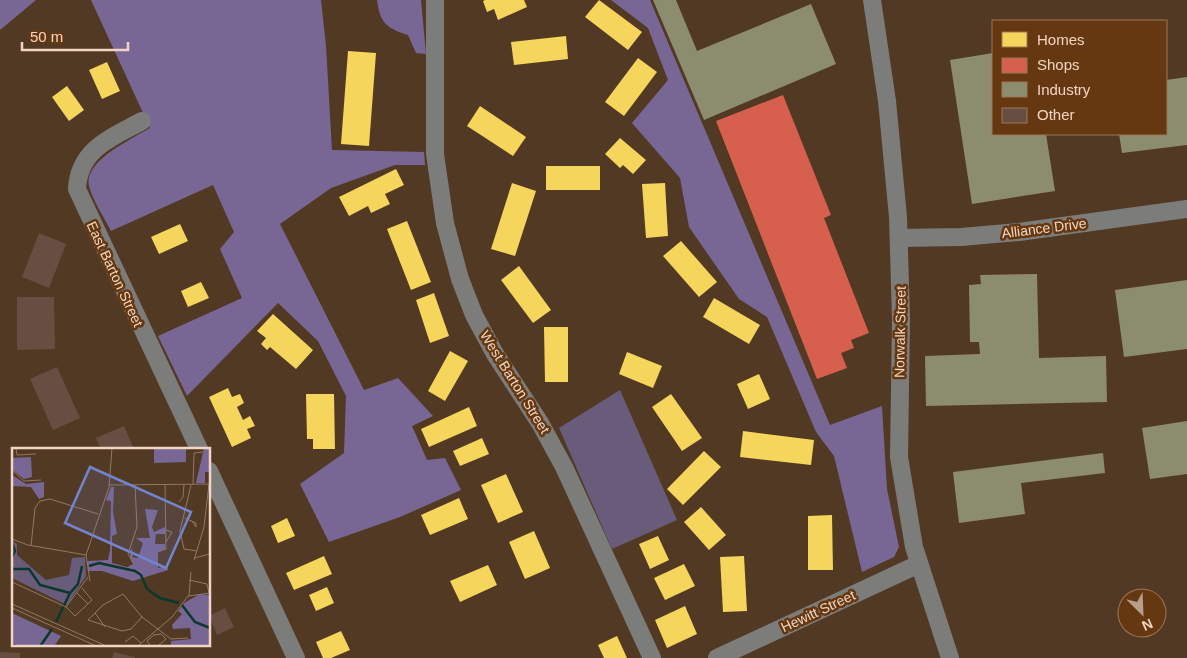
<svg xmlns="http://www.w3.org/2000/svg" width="1187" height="658" viewBox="0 0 1187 658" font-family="Arial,sans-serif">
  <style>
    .green { fill: #685c7a }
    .forest { fill: #786795 }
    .homes { fill: #f6d55c }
    .shops { fill: #d6604d }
    .industry { fill: #8c8c6e }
    .building { fill: #664e42 }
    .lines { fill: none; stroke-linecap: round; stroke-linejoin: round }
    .minor { stroke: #7c7c7b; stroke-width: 18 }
    .labels { text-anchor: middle; stroke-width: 5; stroke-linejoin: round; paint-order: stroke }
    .street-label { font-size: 14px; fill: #f1d5c2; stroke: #653811 }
    .inset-river { fill: none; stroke: #0c372c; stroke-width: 2.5 }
    .inset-road { fill: none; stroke: #927763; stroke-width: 1 }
    .view { fill: #7284cf; fill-opacity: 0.15; stroke: #7284cf; stroke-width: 2.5 }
    .inset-edge { fill: none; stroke: #f1d5c2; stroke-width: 2.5 }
  </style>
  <rect width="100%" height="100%" fill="#523924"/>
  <path class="green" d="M620,390L677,520L612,549L559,428Z"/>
  <g class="forest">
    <path d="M0,0H36L0,30Z"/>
    <path d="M91,0H321L326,46L332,150L424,152L425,165H395L331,188L280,224L364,390L398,378L433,416L412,426L427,460L445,458L461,490L400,517L329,542L300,484L344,453L346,396L318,341L278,303L187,396L158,336L242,298L220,249L234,232L213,185L111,231C104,217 93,201 89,186C83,161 132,139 150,128Z"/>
    <path d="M377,0H421L426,54L416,53L408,35C386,28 380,23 377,0Z"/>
    <path d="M611,0H650L830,425L882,406L887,489L899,547L894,557L862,572L834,456L816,432L767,317L739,299L689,227L680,178L632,123L668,80L648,28Z"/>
  </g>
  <g class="homes">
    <path d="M485,0H524L527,7L498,20L494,9L487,12L483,1Z"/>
    <path d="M599,0L642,32L628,50L585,17Z"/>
    <path d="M566,36L568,59L514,65L511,42Z"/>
    <path d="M348,51L376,53L369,146L341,144Z"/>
    <path d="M638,58L657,72L624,116L605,102Z"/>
    <path d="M107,62L120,91L102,99L89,70Z"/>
    <path d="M67,86L84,110L69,121L52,97Z"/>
    <path d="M480,106L526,137L513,156L467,126Z"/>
    <path d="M620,138L646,160L633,174L623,165L620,168L605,154Z"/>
    <rect x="546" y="166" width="54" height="24"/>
    <path d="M396,169L404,185L385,194L390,204L371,213L368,206L349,216L339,197Z"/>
    <path d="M512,183L536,191L515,256L491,249Z"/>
    <path d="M665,183L668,236L646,238L642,184Z"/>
    <path d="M407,221L431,282L411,290L387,229Z"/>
    <path d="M180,224L188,241L159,254L151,237Z"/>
    <path d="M681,241L717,282L699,297L663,256Z"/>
    <path d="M519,266L551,310L533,323L501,280Z"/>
    <path d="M201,282L209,298L188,307L181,291Z"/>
    <path d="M434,293L449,336L430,343L416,300Z"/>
    <path d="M714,298L760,325L749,344L703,317Z"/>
    <path d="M273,314L313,350L296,369L270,347L267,350L261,344L266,338L257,331Z"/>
    <path d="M544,327H568V382H545Z"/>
    <path d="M450,351L468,361L445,401L428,391Z"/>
    <path d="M627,352L662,366L653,388L619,374Z"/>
    <path d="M759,374L770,399L748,409L737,384Z"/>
    <path d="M228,388L232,397L240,394L244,403L237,407L243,420L250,416L255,426L247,429L251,438L232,447L209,397Z"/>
    <path d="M306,394H334L335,449H313V439H307Z"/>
    <path d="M671,394L702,438L682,451L652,407Z"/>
    <path d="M469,407L477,426L429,447L421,429Z"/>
    <path d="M743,431L814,440L811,465L740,457Z"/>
    <path d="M482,438L489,454L460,466L453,451Z"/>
    <path d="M704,451L721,467L683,505L667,489Z"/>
    <path d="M506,474L523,512L498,523L481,485Z"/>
    <path d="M459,498L468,519L430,535L421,515Z"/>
    <path d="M701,507L726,535L709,550L684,522Z"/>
    <path d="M832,515L833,570H808V516Z"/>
    <path d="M287,518L295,536L278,543L271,526Z"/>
    <path d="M534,531L550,568L525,579L509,542Z"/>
    <path d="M658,536L669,560L650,569L639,544Z"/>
    <path d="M324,556L332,574L294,590L286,573Z"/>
    <path d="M744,556L747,611L723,612L720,557Z"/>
    <path d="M684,564L695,586L665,600L654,578Z"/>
    <path d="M488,565L497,585L460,602L450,581Z"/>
    <path d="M327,587L334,603L316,611L309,595Z"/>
    <path d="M685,606L697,634L667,648L655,620Z"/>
    <path d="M341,631L350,650L331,658H323L316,642Z"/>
    <path d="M617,636L627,658H604L598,645Z"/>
  </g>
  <path class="shops" d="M783,95L831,215L824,218L869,333L851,340L854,348L841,353L847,368L817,379L716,121Z"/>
  <g class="industry">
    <path d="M653,0H676L697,51L811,4L836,64L704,120Z"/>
    <path d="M993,53V134H1046L1055,191L972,204L950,60Z"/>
    <path d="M1187,77V145L1122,153L1119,134H1166V80Z"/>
    <path d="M1037,274L1039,358L1106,356L1107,402L926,406L925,356L980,354L979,342H970L969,285L981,284L980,275Z"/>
    <path d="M1187,280V349L1124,357L1115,290Z"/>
    <path d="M1187,421V474L1150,479L1142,428Z"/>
    <path d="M1103,453L1105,473L1021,483L1025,514L959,523L953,472Z"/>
  </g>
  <g class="building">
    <path d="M39,233L66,244L49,288L22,277Z"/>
    <path d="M17,297H54L55,349L17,350Z"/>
    <path d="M57,367L80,418L53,430L30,379Z"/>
    <path d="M124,426L134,449H101L96,438Z"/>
    <path d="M225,608L234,627L217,635L209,616Z"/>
    <path d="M0,652L20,653V658H0Z"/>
    <path d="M114,652L135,657V658H112Z"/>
  </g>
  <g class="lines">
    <g class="minor">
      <path d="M435,0V154L445,223L460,279L474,315L495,354L540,423L564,467L652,658"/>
      <path d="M872,0L887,101L898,217L901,319L899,457L914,547L950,658"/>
      <path d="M142,121C111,138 79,149 77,189L199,449"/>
      <path d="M899,238L961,237L1019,232L1187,209"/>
      <path d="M209,471L296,658"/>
      <path d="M717,658L919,564"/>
    </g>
  </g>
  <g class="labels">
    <g class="street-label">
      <text transform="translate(1044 228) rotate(-7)" y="5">Alliance Drive</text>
      <text transform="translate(115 274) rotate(65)" y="5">East Barton Street</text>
      <text transform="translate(900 332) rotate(-89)" y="5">Norwalk Street</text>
      <text transform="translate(515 382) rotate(58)" y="5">West Barton Street</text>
      <text transform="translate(818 611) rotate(-25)" y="5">Hewitt Street</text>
    </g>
  </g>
  <g transform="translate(12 448)">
    <rect width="198" height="198" fill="#523924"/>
    <path d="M0,93L5,96V107L34,132L57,127L60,110L73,109L74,128L55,157L0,130Z" fill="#685c7a"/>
    <path d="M142,0H174V14L142,15ZM192,0H197V24H193V35H184ZM19,9L20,29L12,31L1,22L0,10ZM0,27L14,36L32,34V49L27,51L19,39L0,38ZM99,39H102L101,64L105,86L100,88V115L115,119L121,116L118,108L120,99L121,109L126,110L131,95L124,90H138L133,61L146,62L140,79L142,84L153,79V86H144L143,96H153V101L146,104V120L155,118L156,122L121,133L90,123H76L75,113L96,112L98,102L99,53L94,52ZM188,146L197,147V197H159V193L179,191L178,180L161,181L160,177L170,166L166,163L172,155ZM0,165L49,188L43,197H5L0,195Z" fill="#786795"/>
    <path class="inset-river" d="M0,95L3,103L0,109M77,118L87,115L123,123L129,127L135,141L148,150L167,155M0,121H17L28,137L58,145L66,136L70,118M170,157L183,174L198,180M44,174L58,145M29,197L40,181"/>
    <path class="inset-road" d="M4,0L5,7L24,6M0,22L12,33L29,32M97,37L198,36M179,37L168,83L172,101L185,103M181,37L182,5L191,4M167,54L171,49L172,37M173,70L184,75V79L180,73M154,82L160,84L154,94M0,91L16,97L74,107M19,98L23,60L28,53L38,51L86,66M146,104L154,101L153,37M182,110L198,106M182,112L192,79L197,36M121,115L116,106L125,79L123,37M177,132L195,136L197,145M78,133L74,107L97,39L100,0M0,134L54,159L76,129M65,145L76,156M177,148L179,124M0,156L92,197M54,159L63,168L80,152L70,140M0,160L82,197M83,165L93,179M130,169L111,146L91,157L76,172L110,183L119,181L130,169L159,191L176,190M142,187L149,186L154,191L147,197M113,194L121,188L129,195M127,197L160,169L176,148L198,145M138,197L135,193L143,186"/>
    <path class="view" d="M78,19L179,64L154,120L53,75Z"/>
    <rect width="198" height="198" class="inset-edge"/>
  </g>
  <rect x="992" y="20" width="175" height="115" fill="#653811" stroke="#9d7758"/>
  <rect x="1002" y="32" width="25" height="15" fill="#f6d55c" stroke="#9d7758"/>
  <text x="1037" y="45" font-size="15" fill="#f1d5c2">Homes</text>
  <rect x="1002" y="58" width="25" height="15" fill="#d6604d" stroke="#9d7758"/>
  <text x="1037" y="70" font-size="15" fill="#f1d5c2">Shops</text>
  <rect x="1002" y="82" width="25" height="15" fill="#8c8c6e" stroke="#9d7758"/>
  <text x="1037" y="95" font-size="15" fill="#f1d5c2">Industry</text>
  <rect x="1002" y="108" width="25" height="15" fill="#664e42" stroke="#9d7758"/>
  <text x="1037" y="120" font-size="15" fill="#f1d5c2">Other</text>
  <g transform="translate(1142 613) rotate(156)"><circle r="24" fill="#653811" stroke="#9d7758"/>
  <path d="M0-4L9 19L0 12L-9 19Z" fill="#b99e8b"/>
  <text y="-8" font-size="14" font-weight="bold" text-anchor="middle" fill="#f1d5c2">N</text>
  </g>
  <path d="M22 42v8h106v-8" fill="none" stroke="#f1d5c2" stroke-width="2.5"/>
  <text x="30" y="42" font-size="15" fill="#f1d5c2" stroke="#653811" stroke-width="4" paint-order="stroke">50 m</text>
</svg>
